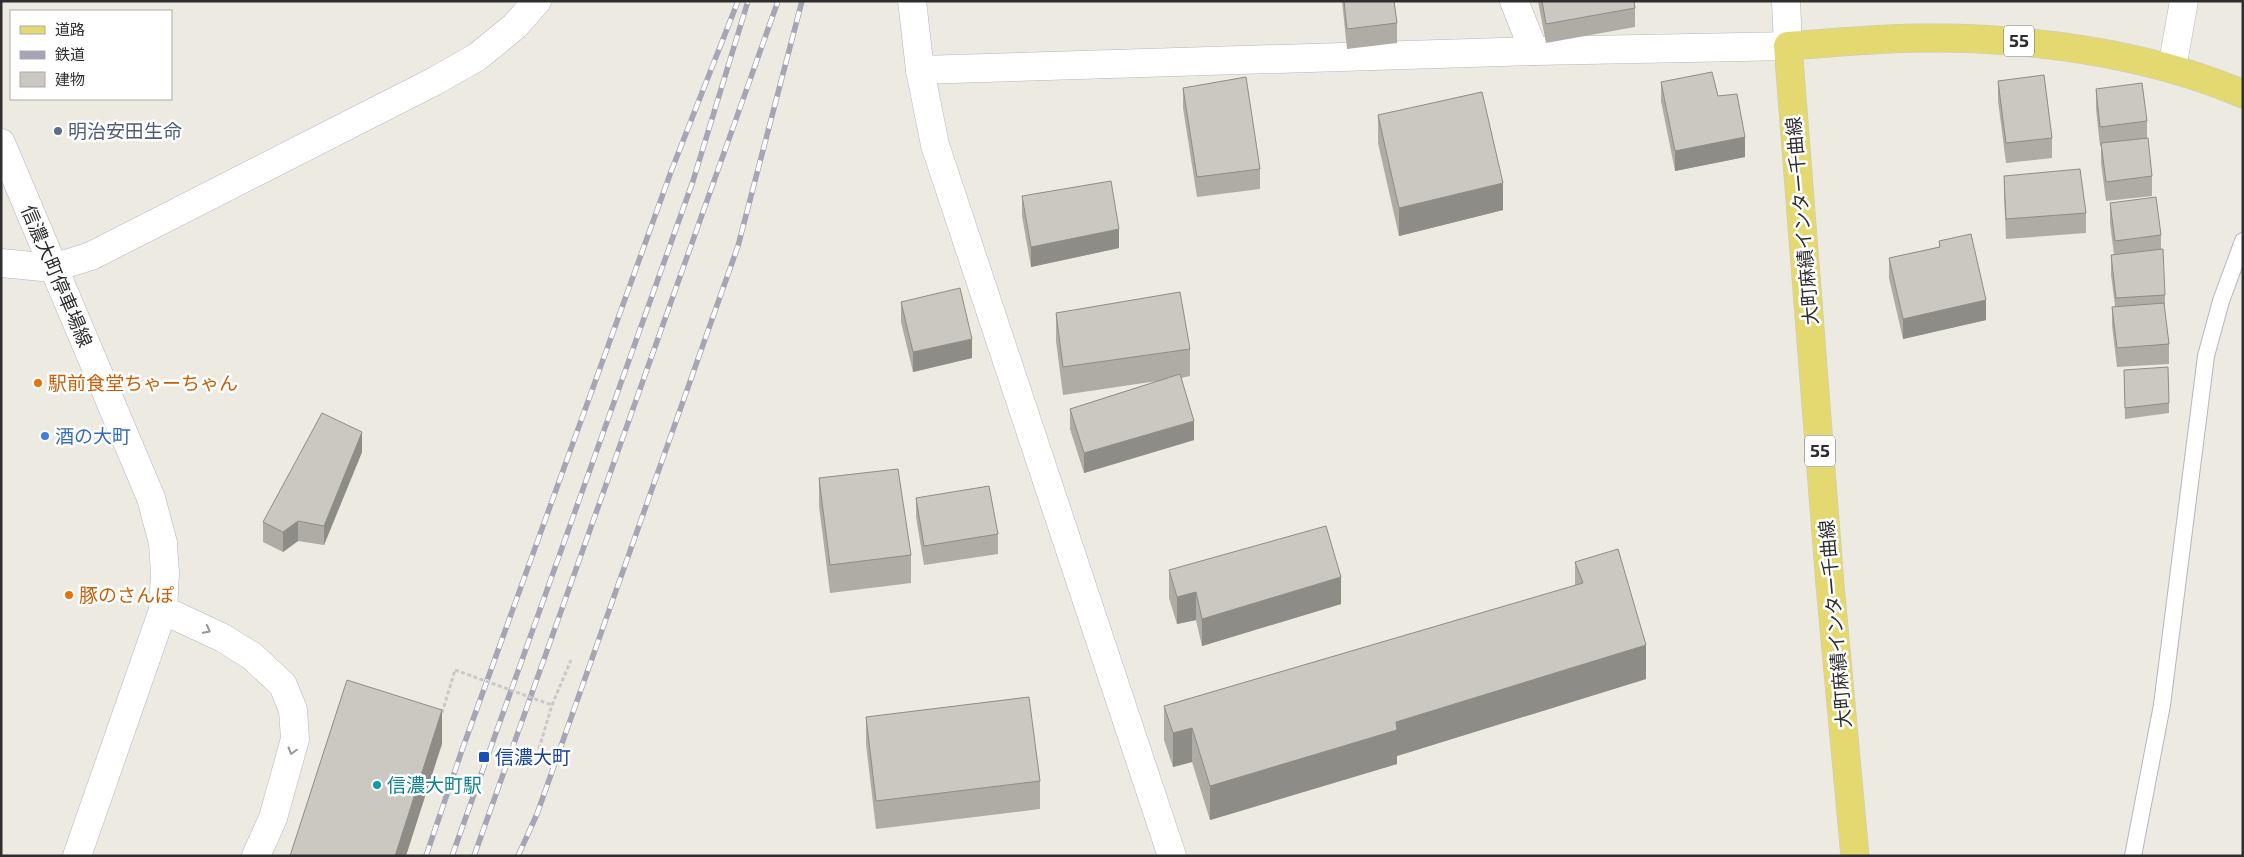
<svg xmlns="http://www.w3.org/2000/svg" width="2244" height="857" viewBox="0 0 2244 857" font-family="'Exo 2','Noto Sans JP',sans-serif">
  <style>
    .lines { fill: none; stroke-linecap: round; stroke-linejoin: round }
    .service-casing { stroke: #b5b6c0; stroke-width: 18 }
    .minor-casing { stroke: #b5b6c0; stroke-width: 29 }
    .tertiary-casing { stroke: #b5b6c0; stroke-width: 29 }
    .secondary-casing { stroke: #b5b6c0; stroke-width: 29 }
    .primary-casing { stroke: #c9c9c9; stroke-width: 29 }
    .path { stroke: #c9c9c9; stroke-width: 3; stroke-dasharray: 4 2.5; stroke-linecap: butt }
    .service { stroke: #fff; stroke-width: 16 }
    .minor { stroke: #fff; stroke-width: 28 }
    .tertiary { stroke: #fff; stroke-width: 28 }
    .secondary { stroke: #fff; stroke-width: 28 }
    .primary { stroke: #e4d971; stroke-width: 28 }
    .rail-casing { stroke: #a5a5b6; stroke-width: 5.5 }
    .rail { stroke: #fff; stroke-width: 4; stroke-dasharray: 11; stroke-linecap: butt }
    .path-bridge { stroke: #c9c9c9; stroke-width: 3; stroke-dasharray: 4 2.5; stroke-linecap: butt }
    .wall { fill: #aeaca5 }
    .shaded-wall { fill: #8d8c86 }
    .building { fill: #cac8c0; stroke: #8d8c86 }
    .oneway { stroke: #969696 }
    .service-dot { fill: #5c6f8a; stroke: #fff; stroke-width: 2 }
    .food-dot { fill: #e8710a; stroke: #fff; stroke-width: 2 }
    .shop-dot { fill: #3f7fe0; stroke: #fff; stroke-width: 2 }
    .transit-dot { fill: #1a4fb4; stroke: #fff; stroke-width: 2 }
    .culture-dot { fill: #0f9aa8; stroke: #fff; stroke-width: 2 }
    .labels { text-anchor: middle; stroke-width: 5; stroke-linejoin: round; paint-order: stroke }
    .shield { fill: #fff; stroke: #6d6d6d; stroke-width: 1 }
    .shield-label { font-size: 18px; font-weight: bold; fill: #2e2e2e }
    .service-label { font-size: 19px; fill: #4e5e75; stroke: #fff; text-anchor: start }
    .street-label { font-size: 19px; fill: #2e2e2e; stroke: #fff }
    .food-label { font-size: 19px; fill: #c56008; stroke: #fff; text-anchor: start }
    .shop-label { font-size: 19px; fill: #366cbe; stroke: #fff; text-anchor: start }
    .transit-label { font-size: 19px; fill: #164399; stroke: #fff; text-anchor: start }
    .culture-label { font-size: 19px; fill: #0d838f; stroke: #fff; text-anchor: start }
  </style>
  <rect width="100%" height="100%" fill="#edeae2"/>
  <g class="lines">
    <g class="service-casing">
      <path id="service" d="M2133,856L2162,705L2206,356L2221,301L2243,241"/>
    </g>
    <g class="minor-casing">
      <g id="minor">
        <path d="M1514,1L1534,51"/>
        <path d="M2172,68L2184,1"/>
        <path d="M920,70L1534,51L1788,46"/>
        <path d="M1,263L53,268"/>
      </g>
    </g>
    <g class="tertiary-casing">
      <g id="tertiary">
        <path d="M912,1L920,70L935,145L1172,856"/>
        <path d="M1786,1L1788,46"/>
        <path d="M53,268L91,256L433,82L477,57L515,26L537,1"/>
        <path d="M77,856L163,610L223,638L252,656L283,685L293,710L295,739L273,818L256,856"/>
      </g>
    </g>
    <g class="secondary-casing">
      <path id="secondary" d="M1,143L151,498L163,543L165,573L163,610"/>
    </g>
    <g class="primary-casing">
      <path id="primary" d="M1855,856L1830,585L1788,46C1834,43 1879,38 1924,38C2028,37 2147,53 2243,94"/>
    </g>
    <g class="path">
      <path d="M442,713L455,670"/>
      <path d="M537,755L552,705L571,660"/>
    </g>
    <use href="#service" class="service"/>
    <use href="#minor" class="minor"/>
    <use href="#tertiary" class="tertiary"/>
    <use href="#secondary" class="secondary"/>
    <use href="#primary" class="primary"/>
    <g class="rail-casing">
      <g id="rail">
        <path d="M426,856L462,750L672,169L738,1"/>
        <path d="M452,856L693,181L748,1"/>
        <path d="M474,856L778,1"/>
        <path d="M518,856L537,814L738,246L802,1"/>
      </g>
    </g>
    <use href="#rail" class="rail"/>
    <path class="path-bridge" d="M455,670L552,705"/>
  </g>
  <g class="wall">
    <path d="M1342,1H1394L1397,23V43L1347,49Z"/>
    <path d="M1538,1H1634L1635,8V27L1546,43Z"/>
    <path d="M1998,81L2052,138V158L2006,163L1998,101Z"/>
    <path d="M1661,82L1718,96L1745,157L1675,171L1661,101Z"/>
    <path d="M1183,88L1260,169V189L1197,197L1183,108Z"/>
    <path d="M2096,89L2147,121V138L2152,176V196L2106,201L2101,163V146H2100L2096,109Z"/>
    <path d="M1378,115L1503,210L1399,236L1378,143Z"/>
    <path d="M2004,176L2086,213V233L2006,239L2004,196Z"/>
    <path d="M1022,196L1119,248L1031,267L1022,216Z"/>
    <path d="M2110,203L2161,235V249L2165,295V315L2169,344V364L2117,367L2112,326V307L2115,306L2111,275V255H2114L2110,223Z"/>
    <path d="M1939,241L1986,320L1903,339L1889,278V258L1939,247Z"/>
    <path d="M901,302L972,358L913,372L901,322Z"/>
    <path d="M1056,313L1190,349V376L1181,378L1194,440L1084,473L1070,429V409L1157,381L1063,395L1056,341Z"/>
    <path d="M2124,370L2169,403V413L2125,419Z"/>
    <path d="M362,452L324,545L298,541L283,552L263,542V522Z"/>
    <path d="M819,478L911,555V583L830,593L819,506Z"/>
    <path d="M916,498L998,534V554L924,565L916,517Z"/>
    <path d="M1575,562L1646,679L1397,756V764L1210,820L1192,762L1173,767L1164,740V706L1575,586Z"/>
    <path d="M1169,570L1341,604L1202,646L1196,620L1177,624L1169,598Z"/>
    <path d="M866,717L1040,781V809L876,829L866,744Z"/>
  </g>
  <g class="shaded-wall">
    <path d="M1745,137V157L1675,171V151Z"/>
    <path d="M1503,183V210L1399,236V208Z"/>
    <path d="M1119,229V248L1031,267V247Z"/>
    <path d="M1986,300V320L1903,339V319Z"/>
    <path d="M972,339V358L913,372V352Z"/>
    <path d="M1194,421V440L1084,473V453Z"/>
    <path d="M362,432V452L324,545V526Z"/>
    <path d="M298,521V541L283,552V532Z"/>
    <path d="M1341,577V604L1202,646V619Z"/>
    <path d="M1196,592V620L1177,624V597Z"/>
    <path d="M1646,645V679L1397,756V764L1210,820V786L1396,722Z"/>
    <path d="M442,710V744L406,856H395Z"/>
    <path d="M1192,728V762L1173,767V733Z"/>
  </g>
  <g class="building">
    <path d="M1344,1H1394L1397,23L1347,29Z"/>
    <path d="M1542,1H1634L1635,8L1546,24Z"/>
    <path d="M1712,72L1718,96L1737,94L1745,137L1675,151L1661,82Z"/>
    <path d="M2044,75L2052,138L2006,143L1998,81Z"/>
    <path d="M1246,77L1260,169L1197,177L1183,88Z"/>
    <path d="M2142,83L2147,121L2100,127L2096,89Z"/>
    <path d="M1482,92L1503,183L1399,208L1378,115Z"/>
    <path d="M2148,138L2152,176L2106,182L2101,143Z"/>
    <path d="M2080,169L2086,213L2006,219L2004,176Z"/>
    <path d="M1111,181L1119,229L1031,247L1022,196Z"/>
    <path d="M2156,197L2161,235L2115,241L2110,203Z"/>
    <path d="M1971,234L1986,300L1903,319L1889,258L1940,247L1939,241Z"/>
    <path d="M2163,249L2165,295L2116,298L2111,255Z"/>
    <path d="M960,288L972,339L913,352L901,302Z"/>
    <path d="M1180,292L1190,349L1063,367L1056,313Z"/>
    <path d="M2164,303L2169,344L2117,348L2112,307Z"/>
    <path d="M2168,367L2169,403L2125,408L2124,370Z"/>
    <path d="M1180,374L1194,421L1084,453L1070,409Z"/>
    <path d="M322,413L362,432L324,526L298,521L283,532L263,522Z"/>
    <path d="M898,469L911,555L830,565L819,478Z"/>
    <path d="M989,486L998,534L924,546L916,498Z"/>
    <path d="M1326,526L1341,577L1202,619L1196,592L1177,597L1169,570Z"/>
    <path d="M1618,549L1646,645L1396,722L1397,730L1210,786L1192,728L1173,733L1164,706L1583,583L1575,562Z"/>
    <path d="M347,680L442,710L395,856H290Z"/>
    <path d="M1029,697L1040,781L876,801L866,717Z"/>
  </g>
  <defs><path id="oneway-chevron" d="M-2-3.5L2.5 0L-2 3.5" fill="none" stroke-width="1.6" stroke-linecap="round" stroke-linejoin="round" transform="scale(1.25)"/></defs>
  <g class="oneway">
    <use href="#oneway-chevron" transform="translate(207 630) rotate(27)"/>
    <use href="#oneway-chevron" transform="translate(292 751) rotate(106)"/>
  </g>
  <circle class="service-dot" cx="58" cy="131" r="5"/>
  <g class="food-dot">
    <circle cx="38" cy="383" r="5"/>
    <circle cx="69" cy="595" r="5"/>
  </g>
  <circle class="shop-dot" cx="45" cy="436" r="5"/>
  <rect class="transit-dot" x="478" y="751" width="12" height="12" rx="2.5"/>
  <circle class="culture-dot" cx="377" cy="785" r="5"/>
  <g class="labels">
    <g class="shield">
      <rect x="2004" y="25.5" width="30" height="31" rx="4"/>
      <rect x="1805" y="435.5" width="30" height="31" rx="4"/>
    </g>
    <g class="shield-label">
      <text x="2019" y="47">55</text>
      <text x="1820" y="457">55</text>
    </g>
    <g class="service-label">
      <text x="68" y="138">明治安田生命</text>
    </g>
    <g class="street-label">
      <text transform="translate(1802 221) rotate(-95)" y="7">大町麻績インター千曲線</text>
      <text transform="translate(57 276) rotate(67)" y="7">信濃大町停車場線</text>
      <text transform="translate(1835 624) rotate(-95)" y="7">大町麻績インター千曲線</text>
    </g>
    <g class="food-label">
      <text x="48" y="390">駅前食堂ちゃーちゃん</text>
      <text x="79" y="602">豚のさんぽ</text>
    </g>
    <g class="shop-label">
      <text x="55" y="443">酒の大町</text>
    </g>
    <g class="transit-label">
      <text x="495" y="764">信濃大町</text>
    </g>
    <g class="culture-label">
      <text x="387" y="792">信濃大町駅</text>
    </g>
  </g>
  <rect width="2244" height="857" fill="none" stroke="#2e2e2e" stroke-width="5"/>
  <rect x="10" y="10" width="162" height="90" fill="#ffffff" stroke="#ababab"/>
  <rect x="20" y="26" width="25" height="8" fill="#e4d971" stroke="#ababab"/>
  <text x="55" y="35" font-size="15" fill="#2e2e2e">道路</text>
  <rect x="20" y="51" width="25" height="8" fill="#a5a5b6" stroke="#ababab"/>
  <text x="55" y="60" font-size="15" fill="#2e2e2e">鉄道</text>
  <rect x="20" y="72" width="25" height="15" fill="#cac8c0" stroke="#ababab"/>
  <text x="55" y="85" font-size="15" fill="#2e2e2e">建物</text>
</svg>
